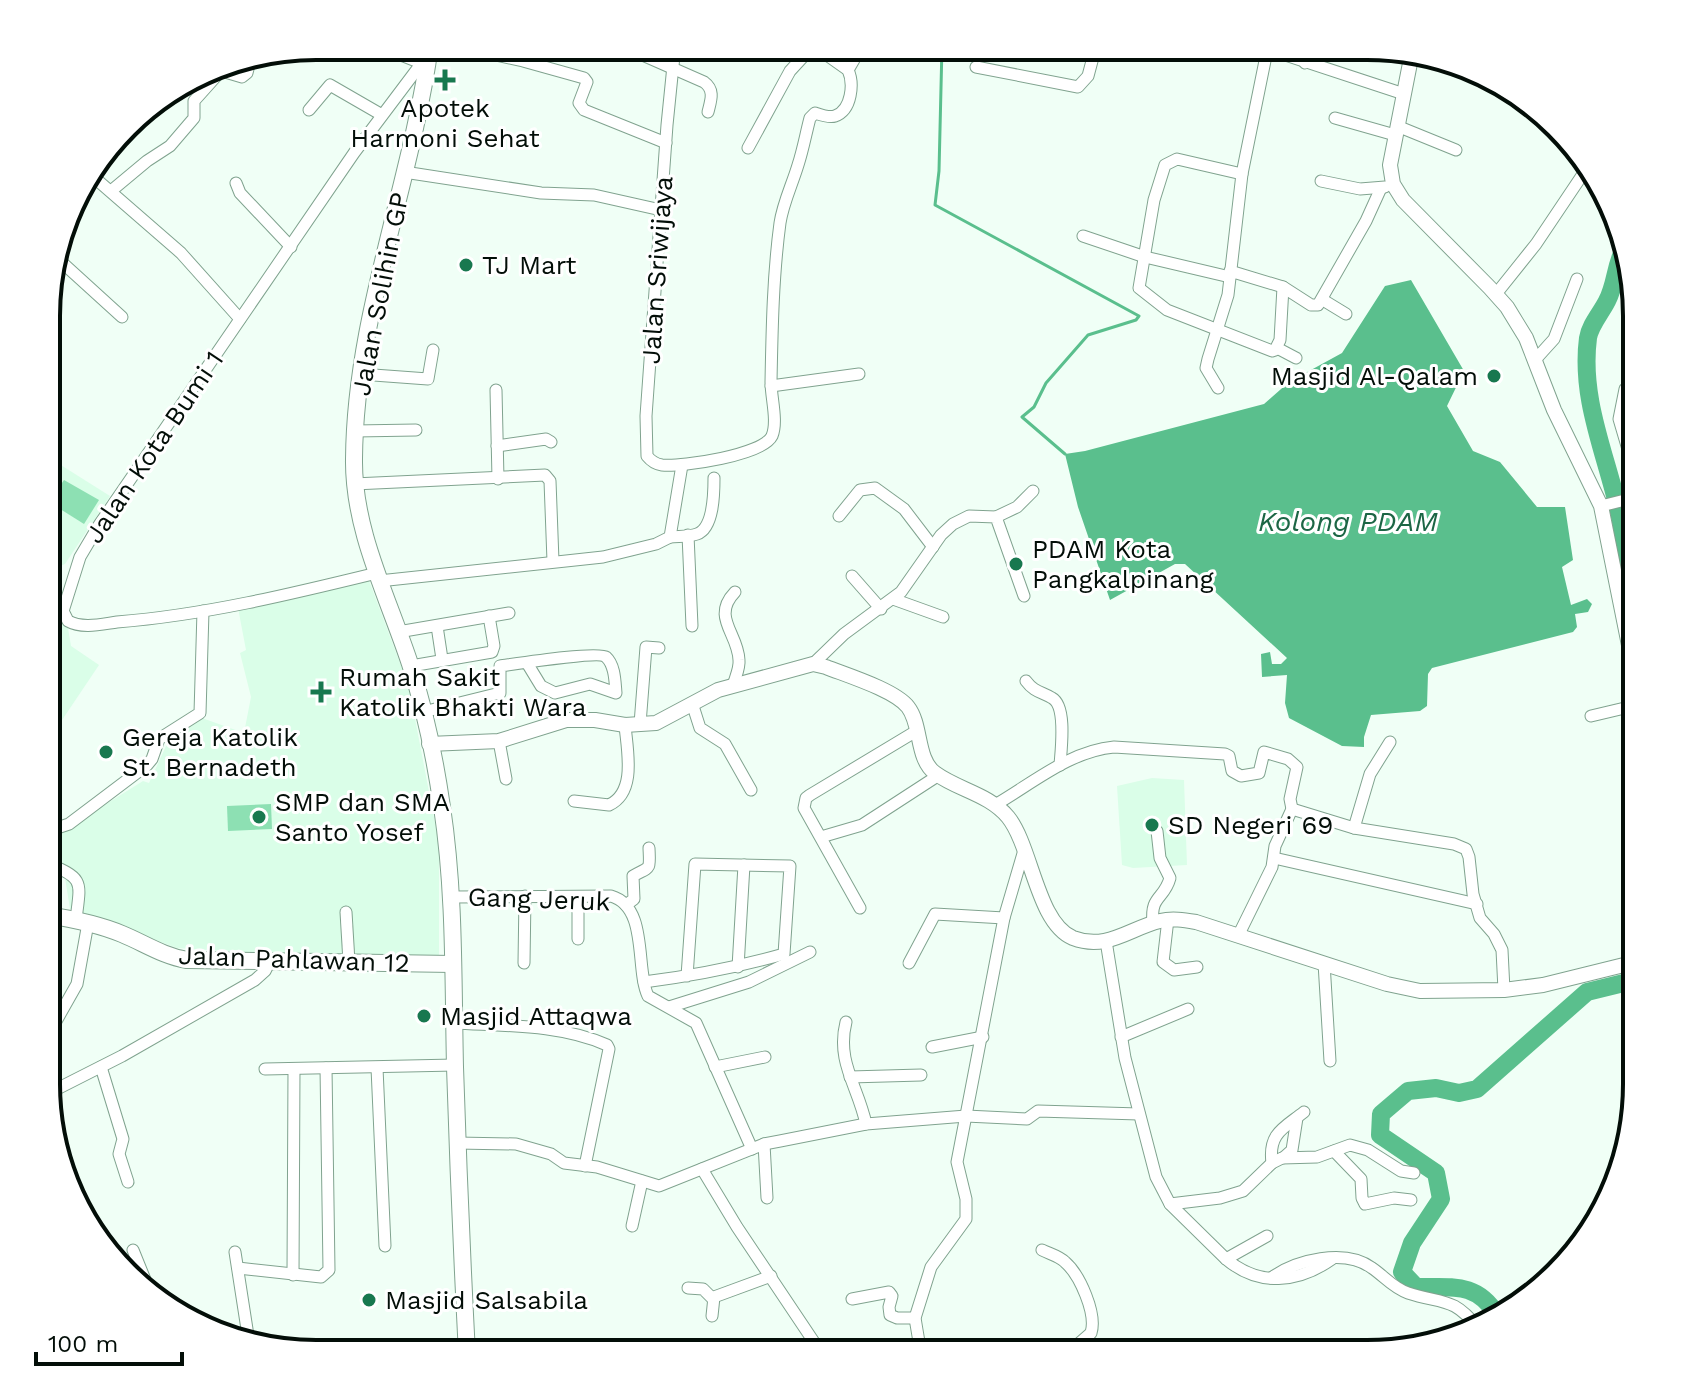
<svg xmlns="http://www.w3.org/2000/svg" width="1683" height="1400" viewBox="0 0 1683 1400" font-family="'Work Sans',sans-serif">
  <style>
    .built { fill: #dafee8 }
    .green { fill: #8de0b3 }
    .water { fill: #5abf8d }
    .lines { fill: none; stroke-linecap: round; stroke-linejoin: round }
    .stream { stroke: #5abf8d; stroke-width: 3 }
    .river { stroke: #5abf8d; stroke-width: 18 }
    .minor-casing { stroke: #80a38f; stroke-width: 13 }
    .tertiary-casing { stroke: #80a38f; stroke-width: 16 }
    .secondary-casing { stroke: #80a38f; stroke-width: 18 }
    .minor { stroke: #fff; stroke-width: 11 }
    .tertiary { stroke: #fff; stroke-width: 14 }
    .secondary { stroke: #fff; stroke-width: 16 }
    .poi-dot { fill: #18784f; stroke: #fff; stroke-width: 3 }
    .labels { text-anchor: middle; stroke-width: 6; stroke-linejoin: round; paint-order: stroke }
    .poi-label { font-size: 26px; fill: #030e08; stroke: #fff; text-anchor: start }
    .street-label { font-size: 26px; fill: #030e08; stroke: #fff }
    .water-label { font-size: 28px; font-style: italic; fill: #1c6645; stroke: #fff }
    .rim { fill: none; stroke: #030e08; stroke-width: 4 }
  </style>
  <rect width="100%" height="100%" fill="#f0fff6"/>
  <g class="built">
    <path d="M48,457L110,496L65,564L48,571Z"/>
    <path d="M368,578L409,687L439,844V959H347L177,948L70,909L58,834L143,781L149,783L172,733L202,718L244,733L251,697L240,653L246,650L238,608Z"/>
    <path d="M48,607L68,628L71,646L99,665L58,726L47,719Z"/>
    <path d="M1152,778L1184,780L1187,865L1133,868L1122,865L1117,786Z"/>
  </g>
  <g class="green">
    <path d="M64,480L99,500L84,524L49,502Z"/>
    <path d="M271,804L272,829L228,831L227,806Z"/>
  </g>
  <path class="water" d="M1411,280L1464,371L1447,406L1473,451L1500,462L1537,507H1565L1573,560L1562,567L1571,605L1587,599L1592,604L1588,612L1575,614L1577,627L1573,632L1432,668L1428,674L1427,706L1420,711L1371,715L1364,737V747L1342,746L1289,718L1285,703L1287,675L1262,677L1261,654L1270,652L1272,664H1281L1287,658L1185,564H1175L1110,600L1078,507L1065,454L1085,451L1264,404L1289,382L1342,353L1385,286Z"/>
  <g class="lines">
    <path class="stream" d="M942,46L939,171L935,205L1139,316L1136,320L1088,335L1046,383L1034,407L1022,417L1065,454"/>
    <g class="river">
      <path d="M1624,249C1615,266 1616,284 1607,301C1601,313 1590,325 1588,338C1580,399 1606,454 1619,512C1626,545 1630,580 1637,614"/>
      <path d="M1497,1315C1476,1281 1451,1288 1416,1287L1402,1272L1412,1243L1441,1199L1436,1173L1380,1135L1381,1114L1408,1091L1436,1088L1459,1093L1477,1089L1587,992L1636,980"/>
    </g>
    <g class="minor-casing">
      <g id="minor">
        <path d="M378,46L426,65"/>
        <path d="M455,46L523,61L584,78L587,82L579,103L584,110L666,143"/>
        <path d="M622,46L704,82C715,90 711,100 708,112"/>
        <path d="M675,46L667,125L646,416L647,456C651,461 655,464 662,465C683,467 763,455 772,436C778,421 771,398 771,382C772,329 773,275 780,223C783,203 792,185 798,165C803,150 806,133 810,118L815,113C821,115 829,118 835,116C852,110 854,83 848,70L814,46"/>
        <path d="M1258,46L1404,94"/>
        <path d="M1305,63L1308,47"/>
        <path d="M976,67L1078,87L1088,76L1096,46"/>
        <path d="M215,69L242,77L247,73L251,57"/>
        <path d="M848,70L862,46"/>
        <path d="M309,110L330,85L382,115"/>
        <path d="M1335,118L1395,135"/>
        <path d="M1397,126L1456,150"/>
        <path d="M748,148L790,71L813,46"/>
        <path d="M404,172L541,193L594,195L661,210"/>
        <path d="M89,173L181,253L240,319"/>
        <path d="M1242,174L1177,159L1165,165L1154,200L1139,288L1167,310L1272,351L1275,350L1280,340L1283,287"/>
        <path d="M1321,181L1360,189L1385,187"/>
        <path d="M236,183L240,193L291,247"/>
        <path d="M111,191L147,161L170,146L194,118V101L220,72"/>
        <path d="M1083,236L1145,257L1230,277"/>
        <path d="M56,257L122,317"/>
        <path d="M1230,271L1283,287L1311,305H1318L1366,221L1381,188"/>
        <path d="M1496,294L1536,244L1587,168"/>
        <path d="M1323,300L1346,314"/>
        <path d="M1277,348L1296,358"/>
        <path d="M1535,360L1554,339L1577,279"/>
        <path d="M360,374L428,379L433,350"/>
        <path d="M771,386L859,374"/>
        <path d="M1218,388L1206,368L1208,359L1228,295L1242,174L1268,46"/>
        <path d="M1625,389L1619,419L1637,480"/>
        <path d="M496,390L498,479"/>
        <path d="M355,431L416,430"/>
        <path d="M497,446L546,439L551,442"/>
        <path d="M354,484L545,475L550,481L553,561"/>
        <path d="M1601,506L1637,497"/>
        <path d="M839,516L860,490L875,488L904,509L933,547"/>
        <path d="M996,517L1017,507L1033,491"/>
        <path d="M688,535L692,626"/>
        <path d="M670,537C678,536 689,537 697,534C714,528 714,492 714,478"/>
        <path d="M377,573C291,594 205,615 117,622C102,624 82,629 68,621L63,611L80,557L99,525L354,153L421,64"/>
        <path d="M852,576L881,609"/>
        <path d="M379,581L603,557L656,544L670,537L682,465"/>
        <path d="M893,599L943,617"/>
        <path d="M437,626L442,659"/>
        <path d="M398,632L509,613"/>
        <path d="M813,664L844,634L901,592L941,535L953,524L969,516L996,517L1024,596"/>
        <path d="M411,666L492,652L494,646L489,616"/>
        <path d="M1026,681C1034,692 1042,692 1052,698C1067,706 1061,750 1060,765"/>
        <path d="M733,686C735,678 740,668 739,660C738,633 711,617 735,592"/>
        <path d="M692,703L700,728L725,744L751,790"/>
        <path d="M423,712L500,693V666C515,664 599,651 606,657C615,665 615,682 616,693L590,684L555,693L541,686L527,663"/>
        <path d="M1591,716L1629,707L1637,709"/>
        <path d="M640,724L646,647L659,648"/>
        <path d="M499,741L506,779"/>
        <path d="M574,801L609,805C637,792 627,750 625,725"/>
        <path d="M995,805C1033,783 1070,751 1114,747L1225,754L1229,756L1232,771L1241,776L1259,773L1264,752L1288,759L1297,767L1290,799L1292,809"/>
        <path d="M47,815L60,827L69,824L147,765L152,759L159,739L200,713L203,611"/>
        <path d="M1354,828L1370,774L1390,742"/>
        <path d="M821,837L862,825L939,775"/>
        <path d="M1274,858L1477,904"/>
        <path d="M47,863C84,879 81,880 76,919"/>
        <path d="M450,897L611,896C649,907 635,969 648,996L696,1023L752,1149"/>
        <path d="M626,905L634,899L633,876C651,866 650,871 649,848"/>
        <path d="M860,908L804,808L806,798L810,795L918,730"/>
        <path d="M346,912L349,962"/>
        <path d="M1168,919L1163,962L1174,970L1197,967"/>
        <path d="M1153,923C1150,895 1164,900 1170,878L1160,858L1157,831"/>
        <path d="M1239,934L1272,867L1275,846L1292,809L1354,828L1454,844L1466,849L1469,857L1473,894L1480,918L1494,934L1502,950L1504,990"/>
        <path d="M578,939V898"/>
        <path d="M1106,941L1125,1058L1156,1177L1170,1204L1226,1259C1259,1287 1298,1283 1332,1259"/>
        <path d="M524,963L525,896"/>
        <path d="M909,963L935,914L1004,918"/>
        <path d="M1324,963L1330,1061"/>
        <path d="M738,967L744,865"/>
        <path d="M644,982C692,976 738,967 784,954L790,866L695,864L687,976"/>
        <path d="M669,1007L749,982L810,952"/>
        <path d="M846,1022C836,1062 858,1086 866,1124"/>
        <path d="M454,1023C504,1026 560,1024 607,1045L609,1049L585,1166"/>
        <path d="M1121,1037L1188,1009"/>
        <path d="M932,1047L983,1037"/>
        <path d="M51,1063L55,1023L77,984L88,923"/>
        <path d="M101,1067L123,1139L119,1154L128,1182"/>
        <path d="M715,1067L765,1057"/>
        <path d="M377,1068L385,1246"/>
        <path d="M265,1069L455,1065"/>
        <path d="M850,1077L921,1075"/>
        <path d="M47,1094L122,1056L255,980L265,971L270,961"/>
        <path d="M457,1143L516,1144L551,1154L564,1163L597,1167L659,1186L764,1144L780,1141L866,1124L966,1116L1027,1119L1038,1111L1139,1114"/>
        <path d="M764,1144L767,1198"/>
        <path d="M1334,1151L1361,1179L1362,1198L1365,1204L1394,1198L1411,1200"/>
        <path d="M1283,1158L1292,1150L1297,1118"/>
        <path d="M1272,1163C1268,1133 1284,1128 1304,1112"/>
        <path d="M702,1169L737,1227L822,1354"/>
        <path d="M1170,1204L1220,1198L1243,1191L1272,1163L1282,1158L1317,1157L1350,1145L1368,1150L1401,1171L1414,1173"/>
        <path d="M632,1226L642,1181"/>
        <path d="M133,1250L148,1287"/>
        <path d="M1042,1250C1050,1254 1059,1256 1065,1262C1080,1275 1097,1314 1091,1333L1067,1354"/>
        <path d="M235,1252L249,1342"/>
        <path d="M1226,1259L1267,1236"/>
        <path d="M238,1268L321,1277L329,1270L326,1068"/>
        <path d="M293,1275L294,1069"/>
        <path d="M1271,1278C1296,1260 1345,1248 1372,1268C1384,1276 1393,1288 1408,1293C1442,1304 1453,1296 1478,1328"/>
        <path d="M688,1288L703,1289L712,1298"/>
        <path d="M852,1299L889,1292L892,1296L889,1307L890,1315L897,1318H915"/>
        <path d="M712,1316L714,1297L771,1276"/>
        <path d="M921,1354L915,1318L931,1267L966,1219V1199L957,1162L1004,918L1024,850"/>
      </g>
    </g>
    <g class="tertiary-casing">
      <g id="tertiary">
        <path d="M1412,53L1390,165L1393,184L1403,200L1490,288L1507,307L1526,338L1554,410L1601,506L1637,685"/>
        <path d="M429,744L499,741L566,720H595L625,725L656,723L718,690L813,664L826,667C846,675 895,690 908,707C922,725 916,759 935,773C958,790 989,794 1008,817C1032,847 1037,923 1073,938C1107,951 1130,928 1160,921C1172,918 1184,920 1196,922L1387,984L1420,991L1504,990L1543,985L1636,962"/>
        <path d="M1637,779L1634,762L1637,729"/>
      </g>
    </g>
    <g class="secondary-casing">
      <g id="secondary">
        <path d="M430,46C411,185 355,317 354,459C353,530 388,597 410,664C425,709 435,759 442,807C455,893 453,980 455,1067C458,1162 462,1258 467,1354"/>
        <path d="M47,915C73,919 98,924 122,934C144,943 163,956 187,960L453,964"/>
      </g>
    </g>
    <use href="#minor" class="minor"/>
    <use href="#tertiary" class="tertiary"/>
    <use href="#secondary" class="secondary"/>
  </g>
  <g class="poi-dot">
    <path d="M441 68h8v8h8v8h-8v8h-8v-8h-8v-8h8z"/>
    <circle cx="466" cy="265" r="8"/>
    <circle cx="1494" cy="376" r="8"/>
    <circle cx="1016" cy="564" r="8"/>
    <path d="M317 680h8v8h8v8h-8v8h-8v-8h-8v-8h8z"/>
    <circle cx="106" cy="752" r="8"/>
    <circle cx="259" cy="817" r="8"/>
    <circle cx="1152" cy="825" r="8"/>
    <circle cx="424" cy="1016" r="8"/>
    <circle cx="369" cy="1300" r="8"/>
  </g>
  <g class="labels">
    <g class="poi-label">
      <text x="445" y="117" text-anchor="middle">Apotek<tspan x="445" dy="30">Harmoni Sehat</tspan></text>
      <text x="482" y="274">TJ Mart</text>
      <text x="1478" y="385" text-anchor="end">Masjid Al-Qalam</text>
      <text x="1032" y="558">PDAM Kota<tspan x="1032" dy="30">Pangkalpinang</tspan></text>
      <text x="339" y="686">Rumah Sakit<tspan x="339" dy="30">Katolik Bhakti Wara</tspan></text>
      <text x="122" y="746">Gereja Katolik<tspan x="122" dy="30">St. Bernadeth</tspan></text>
      <text x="275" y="811">SMP dan SMA<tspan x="275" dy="30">Santo Yosef</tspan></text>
      <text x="1168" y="834">SD Negeri 69</text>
      <text x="440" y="1025">Masjid Attaqwa</text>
      <text x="385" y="1309">Masjid Salsabila</text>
    </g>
    <g class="street-label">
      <text transform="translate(657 270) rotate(-86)" y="9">Jalan Sriwijaya</text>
      <text transform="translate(380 294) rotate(-79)" y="9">Jalan Solihin GP</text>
      <text transform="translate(154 447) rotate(-56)" y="9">Jalan Kota Bumi 1</text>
      <text transform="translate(539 899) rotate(2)" y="9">Gang Jeruk</text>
      <text transform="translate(294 959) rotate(2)" y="9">Jalan Pahlawan 12</text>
    </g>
    <g class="water-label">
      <text x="1348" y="531">Kolong PDAM</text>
    </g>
  </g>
  <path d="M0 0H1683V1400H0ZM316 60H1367A256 256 0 0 1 1623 316V1084A256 256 0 0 1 1367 1340H316A256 256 0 0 1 60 1084V316A256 256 0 0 1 316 60Z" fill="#fff" fill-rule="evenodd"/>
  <path class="rim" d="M316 60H1367A256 256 0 0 1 1623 316V1084A256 256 0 0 1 1367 1340H316A256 256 0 0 1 60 1084V316A256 256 0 0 1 316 60Z"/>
  <path d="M36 1352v12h146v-12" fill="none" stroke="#030e08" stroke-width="4"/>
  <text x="48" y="1352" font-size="24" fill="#030e08" stroke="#ffffff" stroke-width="6" paint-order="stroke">100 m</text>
</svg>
